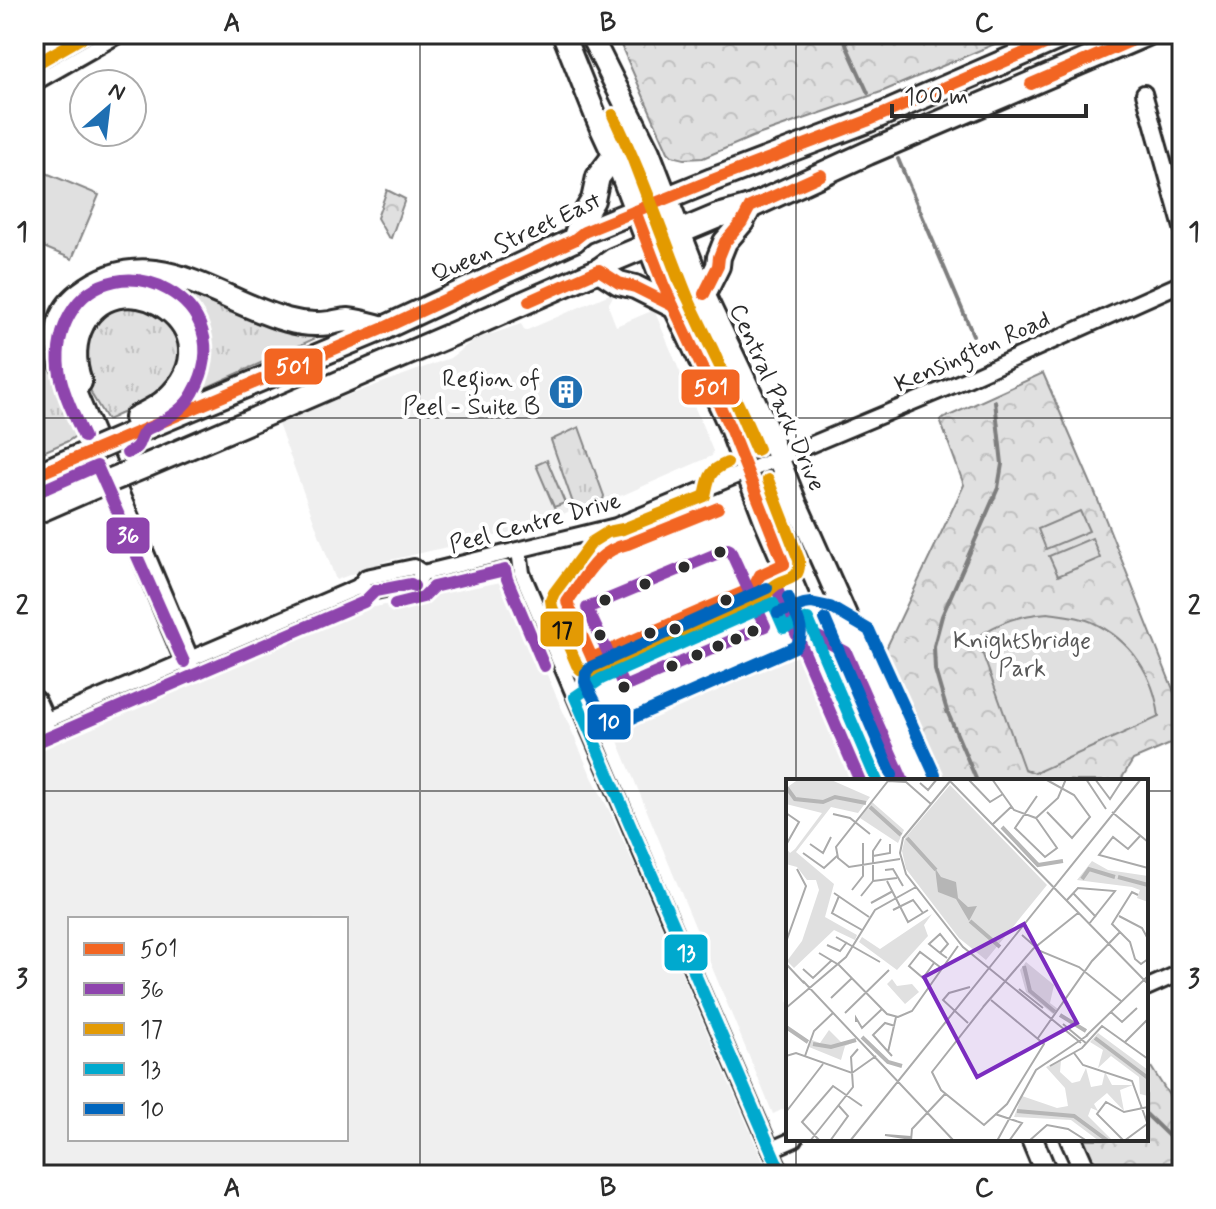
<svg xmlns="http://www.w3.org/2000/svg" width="1216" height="1209" viewBox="0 0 1216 1209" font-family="Mynerve,sans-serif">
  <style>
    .built { fill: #efefef; fill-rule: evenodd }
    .grass { fill: url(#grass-tufts); stroke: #868686; stroke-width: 2 }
    .park { fill: url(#park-crowns); stroke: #868686; stroke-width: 2 }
    .garden { fill: #e0e0e0; stroke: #868686; stroke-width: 2 }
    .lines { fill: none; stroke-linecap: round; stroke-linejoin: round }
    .stream { stroke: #7e7e7e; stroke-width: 4 }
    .street-casing { stroke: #2b2b2b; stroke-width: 20 }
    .secondary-casing { stroke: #2b2b2b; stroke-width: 26 }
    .primary-casing { stroke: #2b2b2b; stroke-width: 28 }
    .street { stroke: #fff; stroke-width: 14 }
    .secondary { stroke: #fff; stroke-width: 20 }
    .primary { stroke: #fff; stroke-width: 22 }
    .primary-bridge-casing { stroke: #2b2b2b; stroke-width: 28; stroke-linecap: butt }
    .primary-bridge { stroke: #fff; stroke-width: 22 }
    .bus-1-casing { stroke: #fff; stroke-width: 18 }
    .bus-2-casing { stroke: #fff; stroke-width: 18 }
    .bus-3-casing { stroke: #fff; stroke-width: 18 }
    .bus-4-casing { stroke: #fff; stroke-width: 18 }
    .bus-5-casing { stroke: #fff; stroke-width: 18 }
    .bus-1 { stroke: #f26522; stroke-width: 12 }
    .bus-2 { stroke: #8e44ad; stroke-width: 12 }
    .bus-3 { stroke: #e39a04; stroke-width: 12 }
    .bus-4 { stroke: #00a9ce; stroke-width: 12 }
    .bus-5 { stroke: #0065bd; stroke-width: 12 }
    .grid { fill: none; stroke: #2b2b2b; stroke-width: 2; stroke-opacity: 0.55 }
    .bus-dot { fill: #2b2b2b; stroke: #fff; stroke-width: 3 }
    .labels { text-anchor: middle; stroke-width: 8; stroke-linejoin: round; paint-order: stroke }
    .street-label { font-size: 24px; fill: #2b2b2b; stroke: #fff }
    .poi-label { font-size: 24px; fill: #2b2b2b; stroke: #fff; text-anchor: end }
    .park-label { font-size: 24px; fill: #585858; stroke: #fff }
    .inset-river { fill: none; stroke: #b6b6b6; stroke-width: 4 }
    .inset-road { fill: none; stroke: #aaa; stroke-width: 2 }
    .view { fill: #7b2cbf; fill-opacity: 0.15; stroke: #7b2cbf; stroke-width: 4 }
    .inset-edge { fill: none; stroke: #2b2b2b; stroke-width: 4 }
    .line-badge { stroke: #fff; stroke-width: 3 }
    .badge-label { font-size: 22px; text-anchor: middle; font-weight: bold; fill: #fff }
    .pale-badge-label { font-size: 22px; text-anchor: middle; font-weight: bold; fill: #111 }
    .neatline { fill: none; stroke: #2b2b2b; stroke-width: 3 }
    .grid-label { font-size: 26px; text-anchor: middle; font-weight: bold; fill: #2b2b2b }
  </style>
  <defs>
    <pattern id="grass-tufts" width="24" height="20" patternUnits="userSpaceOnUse" patternTransform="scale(2)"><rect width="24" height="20" fill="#e0e0e0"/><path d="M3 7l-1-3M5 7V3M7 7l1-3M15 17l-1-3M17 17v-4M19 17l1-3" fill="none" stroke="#c0c0c0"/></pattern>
    <pattern id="park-crowns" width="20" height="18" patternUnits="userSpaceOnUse" patternTransform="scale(2)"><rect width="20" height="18" fill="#e0e0e0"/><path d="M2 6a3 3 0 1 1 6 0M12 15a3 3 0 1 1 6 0" fill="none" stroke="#c0c0c0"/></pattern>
  </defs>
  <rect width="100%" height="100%" fill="#fff"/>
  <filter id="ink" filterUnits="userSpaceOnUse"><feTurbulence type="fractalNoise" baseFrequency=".0125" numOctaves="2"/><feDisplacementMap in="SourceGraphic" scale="16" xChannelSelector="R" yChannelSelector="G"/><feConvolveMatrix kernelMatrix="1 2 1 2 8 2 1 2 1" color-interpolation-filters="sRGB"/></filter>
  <g filter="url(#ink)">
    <g class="built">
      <path d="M612,293L614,295L609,303V308L616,326L654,310L713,451L712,456L623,495L575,509L530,528L386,561L336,580L278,424L319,406L450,358L474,340L521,324L525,331Z"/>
      <path d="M506,581L590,773L613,818L653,907L769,1175H34V747L345,613ZM70,919H346V1139H70Z"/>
      <path d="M803,646L859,781H788V1107L773,1114L610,722Z"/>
    </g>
    <g class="grass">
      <path d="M160,279L327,333L181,399L199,372V328L175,300L146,287L109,290L70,333L71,315L85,299L125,281Z"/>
      <path d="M122,302L146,303L181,334C182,342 185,352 183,360C176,394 135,406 107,420L92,395L82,361L83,336L98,313Z"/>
      <path d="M34,328L80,433L68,441L34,456Z"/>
      <path d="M579,427L604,496L602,503L575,509L551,440Z"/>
    </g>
    <g class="park">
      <path d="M616,34H1018L881,92L752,137L703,158L684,159L672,156L668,152Z"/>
      <path d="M387,190L405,199L391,238L388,237L377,218Z"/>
      <path d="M1043,373L1095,493L1182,712V739L1133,760L1120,781H939L884,653L964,485L940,420Z"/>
      <path d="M1146,1059L1172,1100L1182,1111V1175H1097L1082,1139H1146Z"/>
    </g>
    <g class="garden">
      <path d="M34,168L99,195L72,259L34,243Z"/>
      <path d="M547,460L565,503L554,507L536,465Z"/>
      <path d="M1080,511L1089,531L1046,549L1038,529Z"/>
      <path d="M1092,538L1100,558L1058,576L1049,556Z"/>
      <path d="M1048,613C1063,615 1078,616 1092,622C1131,640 1154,675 1159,717L1035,773L1024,769L977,638C999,621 1021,615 1048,613Z"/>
    </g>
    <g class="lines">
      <g class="stream">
        <path d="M843,34L847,47L868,93"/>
        <path d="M898,159L973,335"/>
        <path d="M977,781L947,711L935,670L934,646L942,616L998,488L1002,464L995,401"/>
        <path d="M1146,1114L1182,1149"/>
      </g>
      <g class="street-casing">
        <g id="street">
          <path d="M34,83L120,34"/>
          <path d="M1144,93L1182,228"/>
          <path d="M519,550L522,573L651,875L782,1175"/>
          <path d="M358,587L371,592L417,582L423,573L616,526L956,384L1182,283"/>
          <path d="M38,724L358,587L366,577L414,567L423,573"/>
          <path d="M1146,988L1182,972"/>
          <path d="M772,1149L795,1139"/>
        </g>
      </g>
      <g class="secondary-casing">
        <g id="secondary">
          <path d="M563,34L599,124L617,163L663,284L698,357L730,428L765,520L877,781"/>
          <path d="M590,34L649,152L704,294L761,414L796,503L920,781"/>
          <path d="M808,619L824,622L858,641"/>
          <path d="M1032,1139L1047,1175"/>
          <path d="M1071,1139L1087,1175"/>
        </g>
      </g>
      <g class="primary-casing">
        <g id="primary">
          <path d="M574,240L581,220L593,200L598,177L614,156"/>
          <path d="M599,270L619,283L635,287L673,306"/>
          <path d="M704,294L718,266L719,257L725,242L742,222L750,207"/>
          <path d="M80,382C73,362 73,342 83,323C122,253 242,330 167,399C158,408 147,412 136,418"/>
          <path d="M126,436L384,328L574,240L584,232L712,180L867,121L1068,34"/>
          <path d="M143,467L453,334L599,270L613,260L718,216L750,207L868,153L1147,34"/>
          <path d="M34,476L75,458"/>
          <path d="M34,513L89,489"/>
          <path d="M187,660L60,359C55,333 57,312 80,294C152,238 217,301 287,320C301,324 316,325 330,323C336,322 342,320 348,320C360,321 372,325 384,328"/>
          <path d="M34,702L43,722"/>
        </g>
      </g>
      <use href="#street" class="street"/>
      <use href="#secondary" class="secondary"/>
      <use href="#primary" class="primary"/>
      <g class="primary-bridge-casing">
        <g id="primary-bridge">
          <path d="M75,458L126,436"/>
          <path d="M89,489L143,467"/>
        </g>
      </g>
      <use href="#primary-bridge" class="primary-bridge"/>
      <g class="bus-1-casing">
        <g id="bus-1">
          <path d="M1031,84L1147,34"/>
          <path d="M635,211L663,284L730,428L784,564"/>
          <path d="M704,294L718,266L719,257L725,242L742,222L750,207L821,175"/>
          <path d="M529,301L599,270L619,283L635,287L673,306"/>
          <path d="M34,476L384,328L574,240L584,232L712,180L867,121L1068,34"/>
          <path d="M592,658L567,602C585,577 596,551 628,544L718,508"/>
          <path d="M592,658L753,588L760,575L784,564"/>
        </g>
      </g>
      <g class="bus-2-casing">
        <g id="bus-2">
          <path d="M84,437C74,415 62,392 59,368C57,350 61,330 70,314C113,238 246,299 193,393C185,408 170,417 156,425C153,427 148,428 145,431C136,441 144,445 127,453"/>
          <path d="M40,491L97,466L184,662"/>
          <path d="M728,549L730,550L765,626L624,687L587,608Z"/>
          <path d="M776,587L860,781"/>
          <path d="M395,604L423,597L433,587L505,570L507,579L544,666"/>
          <path d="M818,637L846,652L903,781"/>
          <path d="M40,741L364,602L375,591L411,584L414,586"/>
        </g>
      </g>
      <g class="bus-3-casing">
        <g id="bus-3">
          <path d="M34,65L88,34"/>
          <path d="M613,115C643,175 663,236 688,298C710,349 737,398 758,449L756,450L713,350L678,278L632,157Z"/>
          <path d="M727,463C708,471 709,478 705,496L623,529L608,532L592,542L554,593L551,600L552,607L577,665C582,673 589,675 598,673L759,603C766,598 767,591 773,587C785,576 801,583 799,560L768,480"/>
        </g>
      </g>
      <g class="bus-4-casing">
        <path id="bus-4" d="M782,1175L575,697L601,679L773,603L784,628L808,619L877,781"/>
      </g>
      <g class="bus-5-casing">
        <g id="bus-5">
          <path d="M767,588L591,667L586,673L585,682L602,715L610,723H621L795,647C809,632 794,613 788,597"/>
          <path d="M778,613L804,604L811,603L830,607L869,630L935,775"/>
          <path d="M825,619L892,775"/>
        </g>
      </g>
      <use href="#bus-1" class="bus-1"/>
      <use href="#bus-2" class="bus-2"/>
      <use href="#bus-3" class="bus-3"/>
      <use href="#bus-4" class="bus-4"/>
      <use href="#bus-5" class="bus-5"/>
    </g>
  </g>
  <path class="grid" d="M420,34V1175M796,34V781M34,418H1182M34,791H788M1146,791H1182M796,1139V1175"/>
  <defs>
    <g id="building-disc" transform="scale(1.8)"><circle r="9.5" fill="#1f6fb2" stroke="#fff"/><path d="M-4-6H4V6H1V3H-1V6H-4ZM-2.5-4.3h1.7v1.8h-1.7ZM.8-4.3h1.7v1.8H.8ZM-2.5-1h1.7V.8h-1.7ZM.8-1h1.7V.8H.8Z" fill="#fff"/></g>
  </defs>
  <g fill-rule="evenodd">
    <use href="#building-disc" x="566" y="392"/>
  </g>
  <g class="bus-dot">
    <circle cx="720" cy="552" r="7"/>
    <circle cx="684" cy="567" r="7"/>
    <circle cx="645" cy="584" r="7"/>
    <circle cx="605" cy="600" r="7"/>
    <circle cx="726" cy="600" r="7"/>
    <circle cx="675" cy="629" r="7"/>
    <circle cx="753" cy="631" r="7"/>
    <circle cx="650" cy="633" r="7"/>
    <circle cx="600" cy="635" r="7"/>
    <circle cx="736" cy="639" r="7"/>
    <circle cx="718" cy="646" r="7"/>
    <circle cx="697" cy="655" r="7"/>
    <circle cx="672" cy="666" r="7"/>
    <circle cx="624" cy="687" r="7"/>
  </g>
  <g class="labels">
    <g class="street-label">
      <text transform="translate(516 237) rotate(-25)" y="8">Queen Street East</text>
      <text transform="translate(972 351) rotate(-24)" y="8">Kensington Road</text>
      <text transform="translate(778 397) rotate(66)" y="8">Central Park Drive</text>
      <text transform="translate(535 522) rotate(-15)" y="8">Peel Centre Drive</text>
    </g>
    <g class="poi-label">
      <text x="540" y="386">Region of<tspan x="540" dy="28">Peel - Suite B</tspan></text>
    </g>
    <g class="park-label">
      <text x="1022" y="648">Knightsbridge<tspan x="1022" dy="28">Park</tspan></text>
    </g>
  </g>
  <g transform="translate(786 779)">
    <rect width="362" height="362" fill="#fff"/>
    <path d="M13,0H43L84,18L72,34L45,28L10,73L48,105L39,138L71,156L69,161L48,151L8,189L1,182L16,162L33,111L30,101H21L11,88L0,85V69L4,74L9,70L36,34L0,25V9ZM164,6L261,106L200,181L173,159L120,90L116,72L119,59ZM86,23L118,51L112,64L74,39ZM306,82L322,91L362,97V123L351,119L354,111L346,108L291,101ZM146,135L138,146L142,157L111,191L73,163L76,158L94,170ZM240,183L268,206L264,224L272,230L267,235L240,213L234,191ZM43,251L55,263L71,262L59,267L55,281L23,268L26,261L34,264ZM312,254L362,291V317L354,315L353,298L325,277L312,289L317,271L304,263ZM275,281L274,293L286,304L294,302L300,289L305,308L316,306L319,293L326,306H347L334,311L338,332L321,314L308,325L312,332L305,329L302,337L327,362H313L285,341L228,338L236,317L271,329L282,327L279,309L260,288Z" fill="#e0e0e0"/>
    <path d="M213,80H225L232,90L233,103L218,116L213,115ZM106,200L111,207L126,205L133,213L119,225L101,205Z" fill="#e0e0e0"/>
    <path d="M149,89L155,98L170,103L172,119L182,128L191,127L183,142L170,120L152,113Z" fill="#b6b6b6"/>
    <path class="inset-river" d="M1,9L9,20L37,23L49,18L80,24M84,28L115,56M216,48L252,86L277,82M121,59L150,91M332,98L362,106M296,100L303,90L329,98M184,142L214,168M238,187L244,212L269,233M274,236L300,252M0,248L22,263M76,258L102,283L116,287M309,259L362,299M27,265L45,268L70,261M231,332L288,337L322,362"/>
    <path class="inset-road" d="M162,0L362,205M182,0L204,23L217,15M206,0L228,31L250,39L272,19L280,0M259,0L288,16L304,38L286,59L261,33M300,0L320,30M309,0L324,20L337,0M165,1L117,59L114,74L120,95L177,168L295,264M134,4L142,11L151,0M326,33L362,63M0,34L13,43L0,66M47,35L64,39L84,55M250,39L271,69L259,78L229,49L251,17M207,45L225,28M354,57L342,70L327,58L313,76L362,89M24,65L37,74L45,58M17,74L38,89L51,77M87,77L104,74V65M114,80L63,88L52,79L50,68L102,2L120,3L145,25M99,91L107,90L117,107M87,102L111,99M101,102L122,143L142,131M66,111L77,97V64M48,114L83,138M287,114L310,138M352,116L346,113L326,145L344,163L349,180L355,185L362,180M53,117L46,134L76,151M75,117L87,102V72L95,60M281,121L292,109L329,112L303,145M85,124L107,112M107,131L127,121L137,134M333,137L356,149L362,160M236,156L254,172L293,188L335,222M50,158L94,183M0,163L20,107L11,90M41,166L54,172L61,163M33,174L53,186L101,235L112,238L126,232L172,167M154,174L162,165L154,155L143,165L154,174L161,179M148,184L137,199L123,187L134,173L154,188M0,185L18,204M17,190L27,199L46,181M17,202L168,362M233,210L257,229M45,219L66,199M198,227L146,293L155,311L198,346L221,325L258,265L205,221M197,228L247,170L292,134M0,229L60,178L89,131L130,108M325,233L336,243L351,229M59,234L103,191M70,243V239L76,249L96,230M182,244L157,221L163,214L184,208M277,245L301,265M300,257L362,197M252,259L306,182L334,153M339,263L362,240M102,273L110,238M288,274L297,286L346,302L362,346M0,277L10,274L66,294L90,277M19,277L28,252L47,234M106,277L87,256L99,244L109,247M264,287L296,269L316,247L362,280M0,333L37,285M209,335L236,344L223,362M361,345L338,362L311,335L320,323L338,333L362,328M125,358L99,356L125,360M24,362L67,308L65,278L72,270M34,362L16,343L47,307L76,327M44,362L62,337L53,327M64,362L355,0M125,362L126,350L159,315M211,362L250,291L302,256M243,362L261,346L282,350L301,362"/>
    <path class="view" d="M238,145L291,244L191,298L138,198Z"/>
    <rect width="362" height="362" class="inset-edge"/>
  </g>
  <g class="line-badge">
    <rect x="263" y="347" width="61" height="39" rx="8" fill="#f26522"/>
    <rect x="680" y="368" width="61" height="38" rx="8" fill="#f26522"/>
    <rect x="105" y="516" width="46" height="39" rx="8" fill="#8e44ad"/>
    <rect x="539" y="610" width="46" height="38" rx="8" fill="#e39a04"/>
    <rect x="586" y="703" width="46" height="38" rx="8" fill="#0065bd"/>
    <rect x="663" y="933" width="46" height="39" rx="8" fill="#00a9ce"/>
  </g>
  <g class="badge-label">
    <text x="293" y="374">501</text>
    <text x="711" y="395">501</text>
    <text x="128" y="543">36</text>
    <text x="609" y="729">10</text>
    <text x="686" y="960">13</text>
  </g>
  <g class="pale-badge-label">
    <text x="562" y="637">17</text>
  </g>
  <rect width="1216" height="1209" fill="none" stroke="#fff" stroke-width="88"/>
  <rect x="68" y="917" width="280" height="224" fill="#ffffff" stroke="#aaaaaa" stroke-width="2"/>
  <rect x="84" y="943" width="40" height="12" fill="#f26522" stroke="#aaaaaa" stroke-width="2"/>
  <text x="140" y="957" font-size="24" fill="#2b2b2b">501</text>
  <rect x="84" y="983" width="40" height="12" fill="#8e44ad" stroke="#aaaaaa" stroke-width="2"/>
  <text x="140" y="997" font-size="24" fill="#2b2b2b">36</text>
  <rect x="84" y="1023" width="40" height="12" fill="#e39a04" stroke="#aaaaaa" stroke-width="2"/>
  <text x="140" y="1037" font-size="24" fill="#2b2b2b">17</text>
  <rect x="84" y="1063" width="40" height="12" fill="#00a9ce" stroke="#aaaaaa" stroke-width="2"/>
  <text x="140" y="1077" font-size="24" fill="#2b2b2b">13</text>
  <rect x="84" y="1103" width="40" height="12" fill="#0065bd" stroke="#aaaaaa" stroke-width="2"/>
  <text x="140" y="1117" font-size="24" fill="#2b2b2b">10</text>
  <g transform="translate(108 108) rotate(28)"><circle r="38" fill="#ffffff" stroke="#aaaaaa" stroke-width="2"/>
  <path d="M0-6L14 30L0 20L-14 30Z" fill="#1f6fb2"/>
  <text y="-12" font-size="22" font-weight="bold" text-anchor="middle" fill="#2b2b2b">N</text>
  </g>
  <path d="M892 104v12h194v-12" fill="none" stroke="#2b2b2b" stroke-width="4"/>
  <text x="904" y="104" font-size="24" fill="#2b2b2b" stroke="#ffffff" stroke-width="6" paint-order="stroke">100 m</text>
  <rect x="44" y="44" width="1128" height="1121" class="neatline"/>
  <g class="grid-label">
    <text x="232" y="31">A</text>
    <text x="608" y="31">B</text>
    <text x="984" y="31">C</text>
    <text x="22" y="240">1</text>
    <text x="1194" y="240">1</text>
    <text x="22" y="614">2</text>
    <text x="1194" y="614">2</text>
    <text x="22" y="987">3</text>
    <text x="1194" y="987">3</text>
    <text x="232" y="1196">A</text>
    <text x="608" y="1196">B</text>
    <text x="984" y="1196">C</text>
  </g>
</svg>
